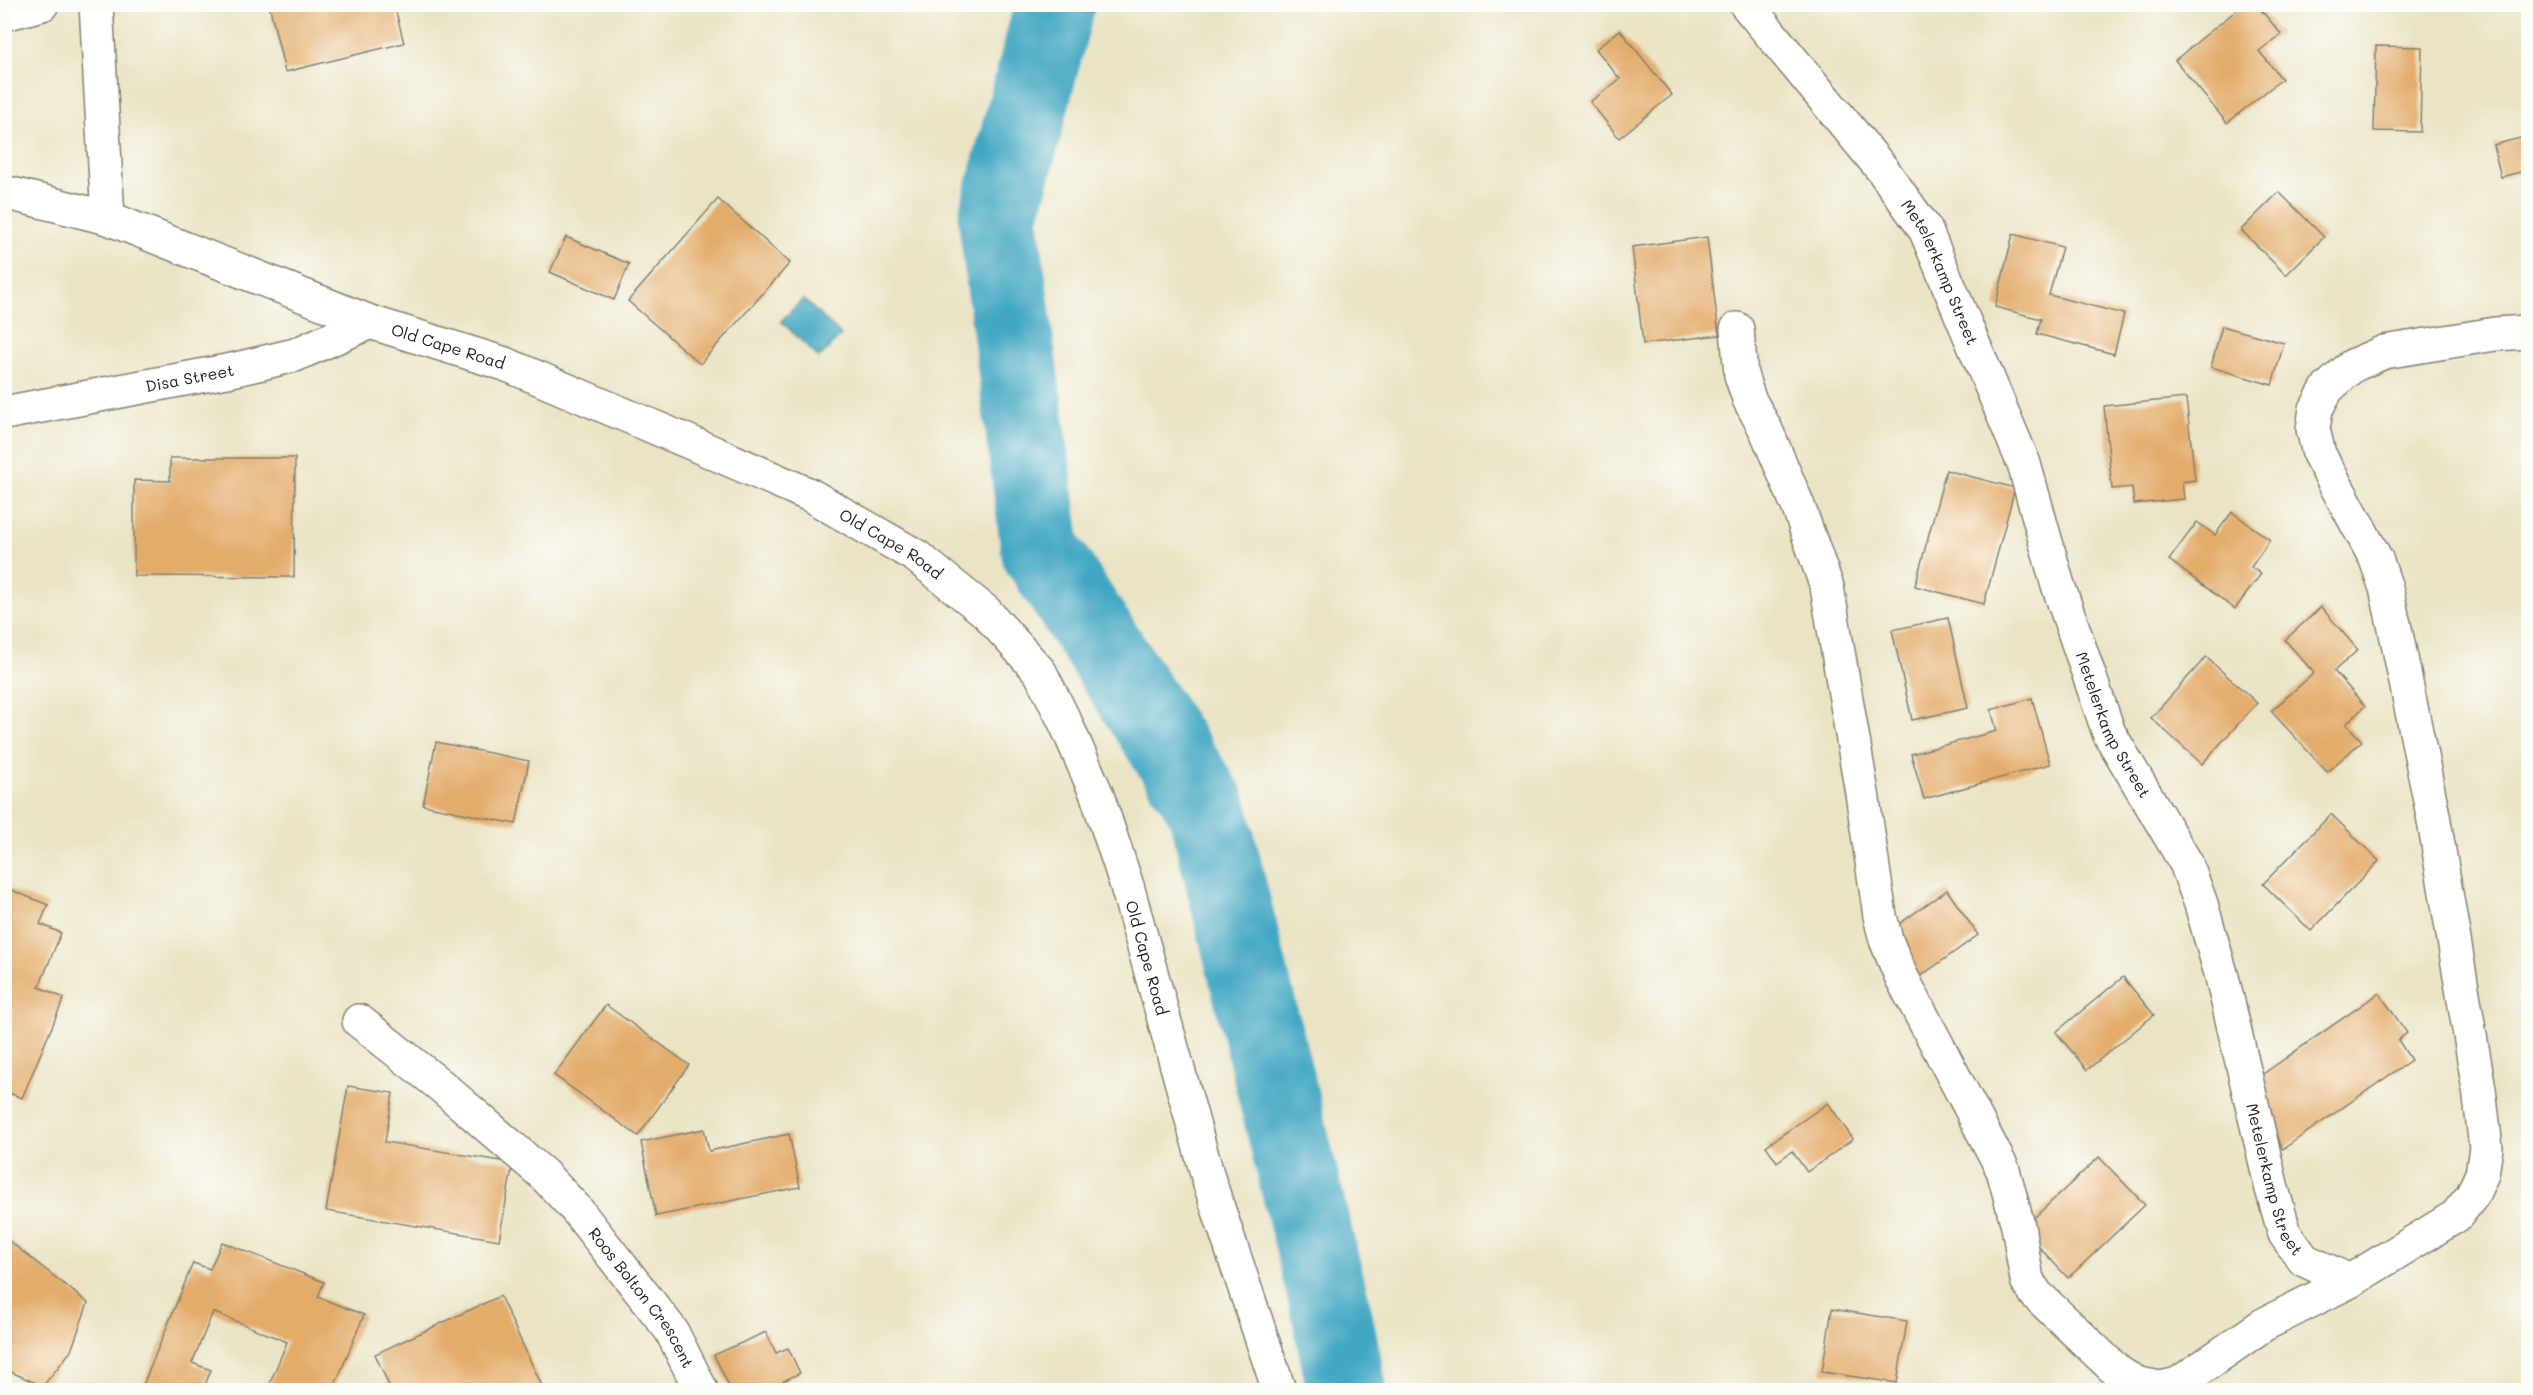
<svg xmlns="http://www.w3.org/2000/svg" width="2533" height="1395" viewBox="0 0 2533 1395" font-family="Mali,sans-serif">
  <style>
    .water { fill: #43a7c3; stroke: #306270; stroke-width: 1.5 }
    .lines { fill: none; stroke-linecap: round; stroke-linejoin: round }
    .river { stroke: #43a7c3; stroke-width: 80 }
    .building { fill: #e3ac6a }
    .minor-casing { stroke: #838070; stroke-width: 36 }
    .minor { stroke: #fff; stroke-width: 33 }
    .labels { text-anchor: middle; stroke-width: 4.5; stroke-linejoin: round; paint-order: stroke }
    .street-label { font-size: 16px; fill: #1c1c1c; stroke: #fdfcf7 }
  </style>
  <rect width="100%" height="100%" fill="#fdfcf7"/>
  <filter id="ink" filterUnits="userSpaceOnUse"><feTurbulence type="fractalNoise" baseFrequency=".0167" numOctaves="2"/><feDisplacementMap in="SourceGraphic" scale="12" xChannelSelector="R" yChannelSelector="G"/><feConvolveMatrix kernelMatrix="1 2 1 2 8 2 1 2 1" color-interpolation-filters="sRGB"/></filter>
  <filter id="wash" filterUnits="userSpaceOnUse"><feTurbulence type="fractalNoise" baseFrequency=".008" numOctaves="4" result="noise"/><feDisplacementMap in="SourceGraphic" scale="24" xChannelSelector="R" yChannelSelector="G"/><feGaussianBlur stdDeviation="1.35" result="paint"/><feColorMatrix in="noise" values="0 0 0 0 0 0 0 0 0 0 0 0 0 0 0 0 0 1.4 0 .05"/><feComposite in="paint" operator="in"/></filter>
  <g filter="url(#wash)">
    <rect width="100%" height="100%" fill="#eae4c5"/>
    <path class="water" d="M803,299L841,335L819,358L781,321Z"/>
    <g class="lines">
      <path class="river" d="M1055,4L998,219L1041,551L1207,807L1331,1310L1347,1390"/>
    </g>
    <g id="blocks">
      <g class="building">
        <path d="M269,4H394L404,43L285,72Z"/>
        <path d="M2244,4H2256L2281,34L2259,51L2282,79L2227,123L2175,60Z"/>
        <path d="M1620,30L1672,95L1619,138L1590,102L1620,79L1596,49Z"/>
        <path d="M2376,46L2422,47L2420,132L2374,131Z"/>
        <path d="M2528,136V170L2501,177L2493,145Z"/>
        <path d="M2279,192L2324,237L2286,275L2241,230Z"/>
        <path d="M718,199L790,263L700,364L628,301Z"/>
        <path d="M2013,234L2062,247L2049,295L2124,314L2114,354L2037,334L2041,319L1995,307Z"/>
        <path d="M566,237L629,264L614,300L550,272Z"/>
        <path d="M1707,237L1719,335L1643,344L1632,247Z"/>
        <path d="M2222,326L2284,343L2272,385L2211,367Z"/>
        <path d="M2186,398L2195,480L2182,482L2184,499L2134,504L2132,487L2112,489L2104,406Z"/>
        <path d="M170,458H295L294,577L134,576V480L170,481Z"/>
        <path d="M1946,470L2015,488L1984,604L1915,586Z"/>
        <path d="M2232,512L2270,540L2251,567L2261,574L2235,609L2169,560L2197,522L2215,535Z"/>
        <path d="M2321,607L2358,650L2334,671L2365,706L2346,724L2362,741L2327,772L2271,711L2314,673L2285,640Z"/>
        <path d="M1948,618L1968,708L1912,720L1892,630Z"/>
        <path d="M2206,657L2257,703L2202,764L2151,718Z"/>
        <path d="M2032,698L2050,764L1924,799L1911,754L1997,731L1991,710Z"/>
        <path d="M436,742L529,761L516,824L423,805Z"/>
        <path d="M2331,814L2379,861L2311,931L2263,884Z"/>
        <path d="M9,889L48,905L40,924L61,933L39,987L64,998L22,1098L4,1091V900Z"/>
        <path d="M1947,890L1978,935L1918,978L1885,934Z"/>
        <path d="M2123,977L2154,1015L2087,1070L2056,1032Z"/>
        <path d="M2379,993L2407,1033L2398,1040L2411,1060L2283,1149L2259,1116L2250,1083Z"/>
        <path d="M606,1005L689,1065L638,1136L554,1075Z"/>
        <path d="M348,1086L393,1093L385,1142L513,1163L499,1240L326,1211Z"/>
        <path d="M1828,1103L1853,1139L1807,1172L1792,1151L1777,1162L1766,1146Z"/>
        <path d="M704,1129L709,1151L789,1134L800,1187L656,1216L641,1142Z"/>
        <path d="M2099,1157L2145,1205L2068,1278L2022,1229Z"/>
        <path d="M4,1237L88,1303L71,1351L43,1386L4,1369Z"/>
        <path d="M222,1242L324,1282L318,1297L364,1315L333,1390H267L287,1342L213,1312L192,1363L211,1370L203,1390H141L193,1263L210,1269Z"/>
        <path d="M500,1296L544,1390H391L375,1354Z"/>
        <path d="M1832,1309L1907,1321L1897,1383L1822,1372Z"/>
        <path d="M766,1332L776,1353L788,1348L800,1373L783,1381L787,1390H731L714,1355Z"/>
      </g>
    </g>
  </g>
  <g filter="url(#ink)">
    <use href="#blocks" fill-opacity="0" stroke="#838070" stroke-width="1.5"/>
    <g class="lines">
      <g class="minor-casing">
        <g id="minor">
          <path d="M96,4L108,218"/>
          <path id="s1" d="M1746,4L1882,169L1925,229L2024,464L2057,582L2109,733L2186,863L2201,904L2222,977L2272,1189L2285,1234L2304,1260L2350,1281L2456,1216L2472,1196L2482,1174L2486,1148L2479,1089L2433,815L2397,638L2386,588L2376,559L2319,454L2313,429L2316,409L2327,389L2352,366L2384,352L2495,334L2528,332"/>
          <path d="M4,14L42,4"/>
          <path id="s2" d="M4,192L108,218L370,322L505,364L689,442L810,495L916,556L986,612L1040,672L1066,724L1097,795L1127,886L1209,1181L1279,1390"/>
          <path d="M1737,329L1741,375L1749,399L1766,430L1798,506L1827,587L1862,793L1880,916L1886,940L1901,976L2003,1170L2018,1226L2027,1280L2036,1294L2120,1374L2139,1384L2160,1388L2178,1384L2263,1325L2350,1281"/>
          <path id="s3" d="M4,413L232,370L295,355L370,322"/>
          <path id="s4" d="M359,1021L440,1085L544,1175L576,1209L671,1330L701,1390"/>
        </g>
      </g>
      <use href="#minor" class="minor"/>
    </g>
  </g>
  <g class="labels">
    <g class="street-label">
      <text dy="6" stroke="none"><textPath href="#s1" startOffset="333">Metelerkamp Street</textPath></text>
      <text dy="6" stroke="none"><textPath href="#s2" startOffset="471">Old Cape Road</textPath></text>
      <text dy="6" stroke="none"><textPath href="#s3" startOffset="189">Disa Street</textPath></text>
      <text dy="6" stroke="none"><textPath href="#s2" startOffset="957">Old Cape Road</textPath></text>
      <text dy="6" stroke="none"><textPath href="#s1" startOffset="819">Metelerkamp Street</textPath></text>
      <text dy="6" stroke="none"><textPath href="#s2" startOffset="1461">Old Cape Road</textPath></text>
      <text dy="6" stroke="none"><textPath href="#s1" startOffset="1305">Metelerkamp Street</textPath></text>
      <text dy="6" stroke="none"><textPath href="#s4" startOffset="398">Roos Bolton Crescent</textPath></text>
    </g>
  </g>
  <rect width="2533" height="1395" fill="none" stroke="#fdfcf7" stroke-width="24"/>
</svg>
